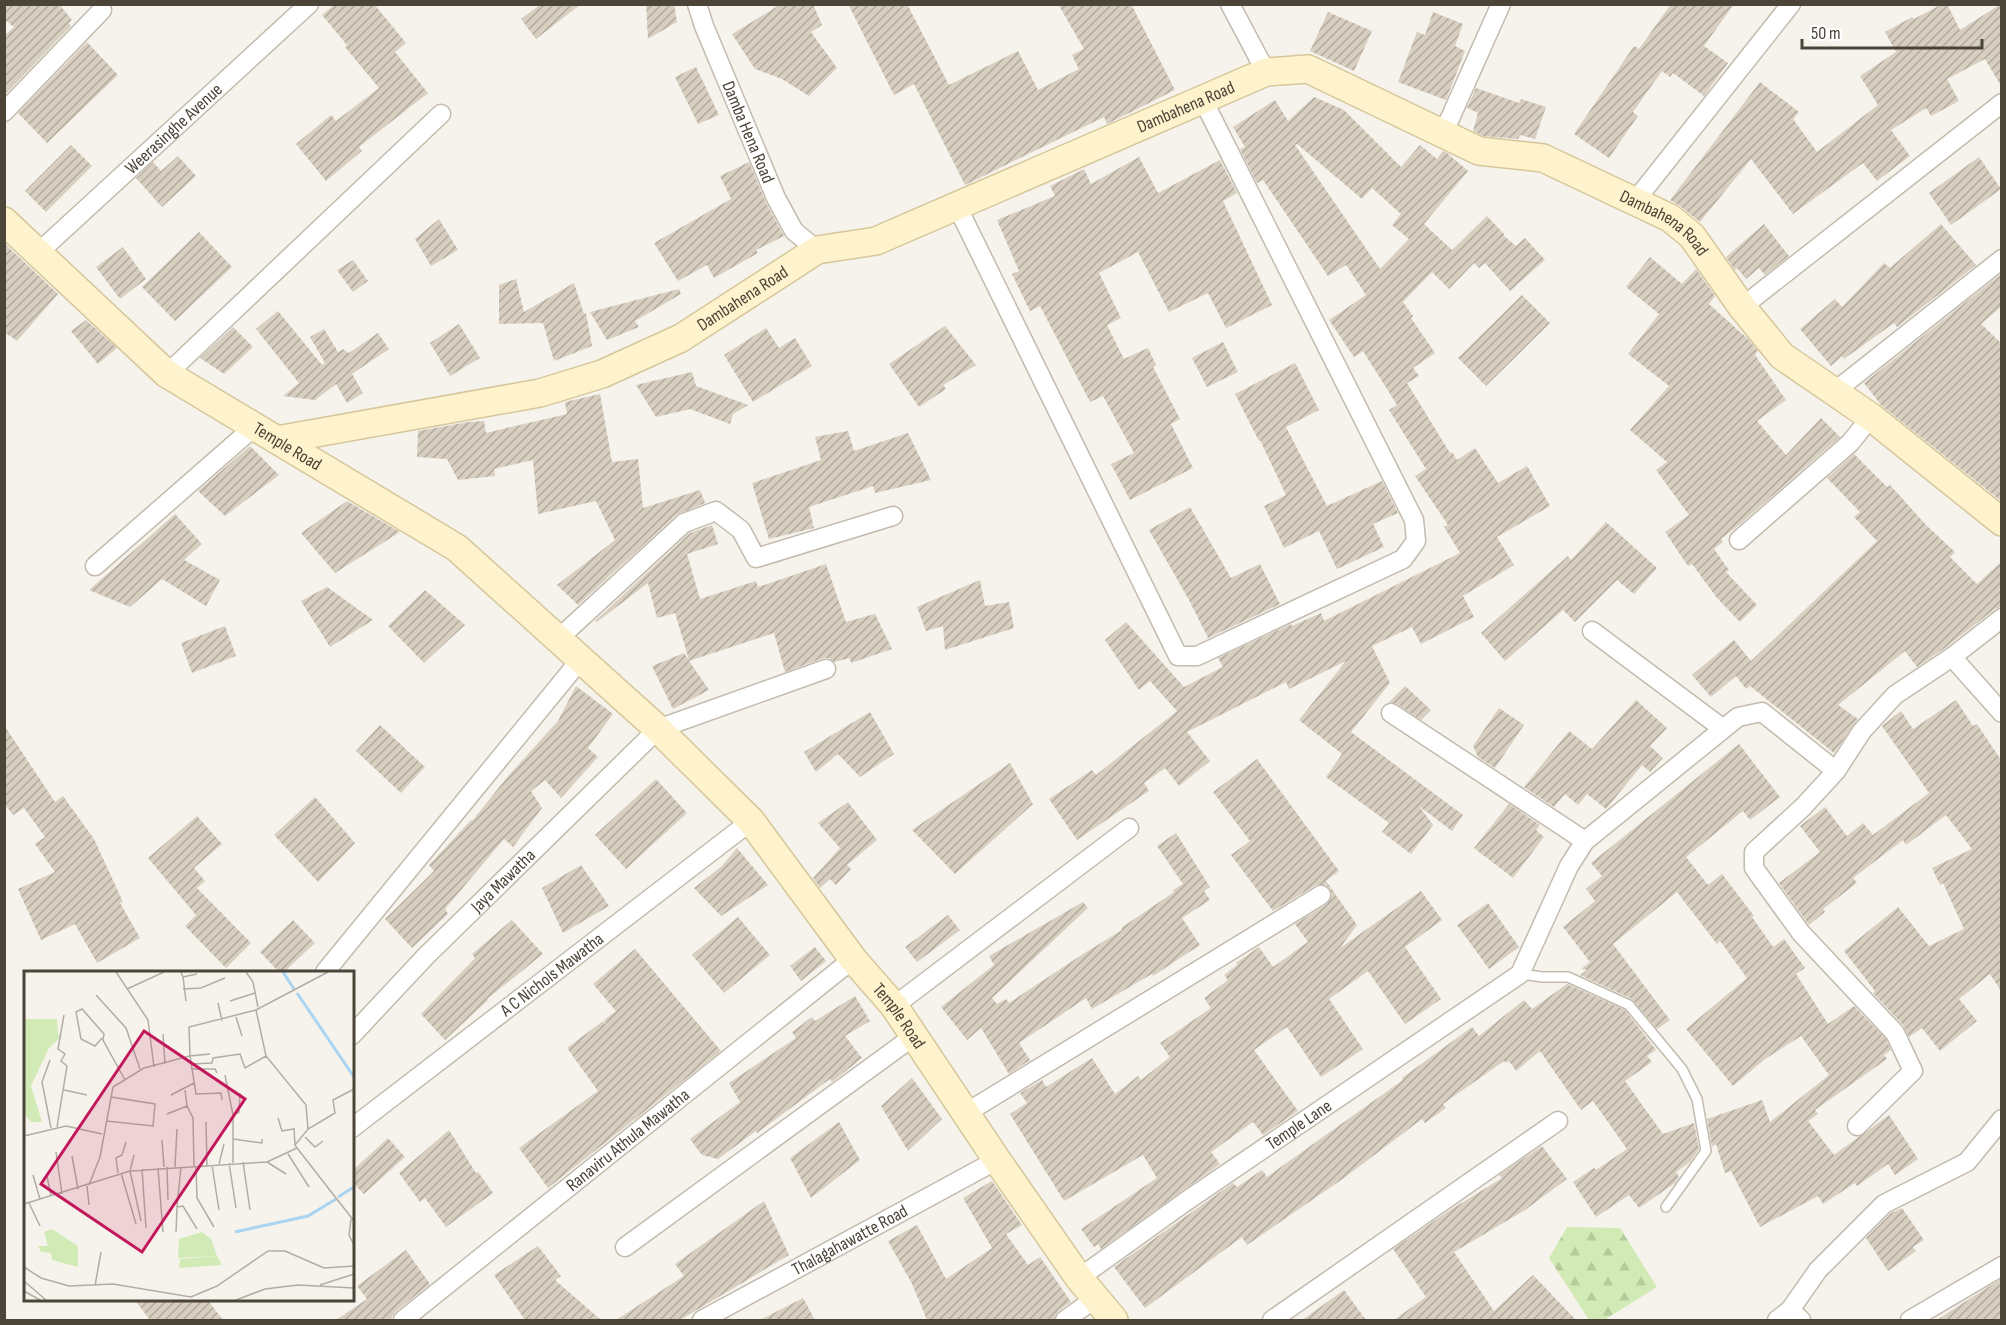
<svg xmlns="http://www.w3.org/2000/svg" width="2006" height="1325" viewBox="0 0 2006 1325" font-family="'Sofia Sans Condensed',sans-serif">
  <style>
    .forest { fill: url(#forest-firs) }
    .building { fill: url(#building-hatch); fill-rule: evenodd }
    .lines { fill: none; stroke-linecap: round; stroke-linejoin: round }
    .lane-casing { stroke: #c2bbae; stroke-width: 12 }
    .street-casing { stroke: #c2bbae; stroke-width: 21 }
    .secondary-casing { stroke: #d6c79b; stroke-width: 30 }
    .lane { stroke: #fff; stroke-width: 9 }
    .street { stroke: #fff; stroke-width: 18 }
    .secondary { stroke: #fff3cd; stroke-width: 27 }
    .labels { text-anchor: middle; stroke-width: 4.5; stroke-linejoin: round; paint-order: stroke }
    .street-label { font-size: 18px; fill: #4b4439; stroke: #fff }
    .inset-river { fill: none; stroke: #a9d4f2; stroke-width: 3 }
    .inset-road { fill: none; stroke: #b2ada4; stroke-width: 1.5 }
    .view { fill: #c2185b; fill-opacity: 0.15; stroke: #c2185b; stroke-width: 3 }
    .inset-edge { fill: none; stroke: #4b4439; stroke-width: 3 }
  </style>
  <defs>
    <pattern id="forest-firs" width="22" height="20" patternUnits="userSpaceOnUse" patternTransform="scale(1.5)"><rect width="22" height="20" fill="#d2eab5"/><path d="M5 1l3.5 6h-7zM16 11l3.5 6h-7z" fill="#b6ca9c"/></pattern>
    <pattern id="building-hatch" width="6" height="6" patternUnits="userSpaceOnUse" patternTransform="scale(1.5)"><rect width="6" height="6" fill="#d8cfc1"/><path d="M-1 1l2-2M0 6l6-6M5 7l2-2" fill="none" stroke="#b1aa9e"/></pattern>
  </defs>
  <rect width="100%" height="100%" fill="#f6f3ec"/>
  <path class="forest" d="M1567,1227L1620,1228L1657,1287L1604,1320H1589L1549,1258Z"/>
  <g class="building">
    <path d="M4,4H59L72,20L69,23L71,26L4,95V36L14,27L4,19Z"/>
    <path d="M335,4H374L406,43L395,52L428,93L359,147L362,151L326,181L296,144L331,115L336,121L379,88L345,47L347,45L322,15Z"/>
    <path d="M541,4H581L536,39L521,19Z"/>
    <path d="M646,4H674L677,22L648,39Z"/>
    <path d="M781,4H813L822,25L811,32L837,68L809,96L782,79L755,69L732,34Z"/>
    <path d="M848,4H907L949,85L1018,51L1038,90L1079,69L1072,55L1084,49L1058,4H1131L1175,90L1107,124L1104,117L965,185L914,84L894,95Z"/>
    <path d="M1671,4H1734L1704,46L1728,63L1704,96L1673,73L1670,77L1662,71L1633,112L1638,116L1609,158L1574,134L1634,46L1639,49Z"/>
    <path d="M1942,4H1947L1960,30L2001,4V86L1985,59L1947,79L1959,101L1931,116L1926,108L1891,130L1910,156L1877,181L1863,163L1793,214L1751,159L1700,222L1680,206L1670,200L1760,82L1799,112L1793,119L1817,152L1878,105L1860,76L1896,52L1885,32L1912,17L1914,19Z"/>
    <path d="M1328,12L1372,31L1354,71L1310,51Z"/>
    <path d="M1433,12L1463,24L1455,46L1465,51L1446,100L1398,82L1417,32L1425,35Z"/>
    <path d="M87,42L118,75L47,143L18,113Z"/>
    <path d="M696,67L719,115L698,124L675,77Z"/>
    <path d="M1476,88L1519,103L1521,99L1546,107L1535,139L1520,135L1518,139L1483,136L1473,131L1478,113L1467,108Z"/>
    <path d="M1314,97L1344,110L1401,167L1420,145L1437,159L1443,151L1447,153L1468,171L1424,224L1452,250L1487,216L1504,234V236L1516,246L1525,238L1545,260L1510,291L1485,263L1479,268L1474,263L1449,289L1432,272L1403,302L1413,316L1411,318L1435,353L1413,368L1419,376L1407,383L1450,453L1452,452L1457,460L1475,448L1498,483L1527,466L1550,506L1497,537L1514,565L1463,596L1474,617L1421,644L1412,627L1372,646L1390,683L1351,732L1463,815L1452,831L1419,806L1433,825L1411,854L1382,832L1389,823L1326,777L1342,754L1299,720L1346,661L1289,689L1286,682L1187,732L1210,761L1179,786L1165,768L1144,783L1149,791L1077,840L1049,799L1092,770L1096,775L1177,711L1150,681L1139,690L1105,640L1126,622L1184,687L1223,667L1218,658L1291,624L1292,626L1321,613L1324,621L1460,553L1444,527L1448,525L1415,476L1426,469L1389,410L1397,405L1363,351L1354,357L1329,320L1366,295L1346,265L1328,276L1263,180L1257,183L1240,149L1245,147L1233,127L1275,100L1288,121ZM1297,144L1362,199L1372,188L1401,214L1392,225L1409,239L1380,269L1295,145Z"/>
    <path d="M71,145L92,166L46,212L25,191Z"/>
    <path d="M178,156L196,176L162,207L136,178L153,162L161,171Z"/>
    <path d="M1139,157L1158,193L1220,160L1237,193L1223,201L1272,305L1226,328L1208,293L1169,312L1138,252L1099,273L1121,318L1107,325L1124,359L1148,348L1156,365L1153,367L1180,419L1171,424L1193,468L1130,500L1111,464L1134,453L1103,396L1090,402L1040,306L1030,311L1012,274L1019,271L997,220L1055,196L1050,186L1084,169L1091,184Z"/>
    <path d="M1979,157L2001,189L1951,225L1929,193Z"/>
    <path d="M749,162L766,203L784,236L756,250L758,253L714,278L707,265L678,281L654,243L731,199L720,176Z"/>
    <path d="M439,219L458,250L431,266L415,239Z"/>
    <path d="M1764,224L1789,256L1765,275L1759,268L1746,279L1737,268L1735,270L1726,257Z"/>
    <path d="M1941,224L1976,265L1897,327L1894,323L1844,359L1842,356L1831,366L1800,329L1835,299L1842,307L1884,263L1890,268Z"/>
    <path d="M199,232L232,267L175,321L142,287Z"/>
    <path d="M4,243L58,294L17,341L4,332Z"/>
    <path d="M123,247L146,279L120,299L96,267Z"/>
    <path d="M1650,257L1682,284L1696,269L1715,296L1709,304L1749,340L1758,351L1755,355L1786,400L1757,421L1786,455L1821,418L1840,437L1739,525L1721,539L1723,542L1714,549L1729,570L1726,572L1757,605L1740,622L1717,598L1692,564L1688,566L1665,532L1689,515L1656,470L1667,462L1630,430L1669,386L1628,354L1659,314L1626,287Z"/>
    <path d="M353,260L368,281L353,292L337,270Z"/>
    <path d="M2001,274V307L1981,324L2001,343V501L1881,405L1864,383Z"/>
    <path d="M516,279L524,312L574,283L584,314L586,313L592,346L554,361L543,323L499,324V285Z"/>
    <path d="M679,289L681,294L635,321L639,327L607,340L590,312Z"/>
    <path d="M1522,295L1550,323L1486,386L1458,358Z"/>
    <path d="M278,311L322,365L325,363L310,337L324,329L338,352L343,349L349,353L378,333L389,349L352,374L363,393L347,403L336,384L315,400L283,396L299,383L256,329Z"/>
    <path d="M86,320L117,348L98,364L71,331Z"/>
    <path d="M459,324L480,358L450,376L430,343Z"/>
    <path d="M945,326L976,365L943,385L946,389L919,407L889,364Z"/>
    <path d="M233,327L253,347L224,374L200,358Z"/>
    <path d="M766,328L779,348L795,338L812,366L753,402L724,355Z"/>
    <path d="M1223,342L1238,372L1207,387L1192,358Z"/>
    <path d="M1295,363L1319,410L1286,427L1327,506L1382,481L1398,513L1373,524L1384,547L1337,569L1319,531L1284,548L1264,506L1286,495L1260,440L1259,441L1235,394Z"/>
    <path d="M692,372L696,386L748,405L733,414L730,424L690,409L656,417L636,385Z"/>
    <path d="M600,394L612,462L638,459L643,508L700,490L705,503L676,515L578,605L557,585L615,540L596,501L538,514L533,460L494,469L495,476L458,480L447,459L417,457L418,431L469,422L484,421L486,433L567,414L565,402Z"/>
    <path d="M848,431L854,451L908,433L931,480L875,493L873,486L809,507L814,528L769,539L752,483L821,460L815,437Z"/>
    <path d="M250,446L279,475L225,516L198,491Z"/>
    <path d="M1854,454L1887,487L1890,485L1927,526L1955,552L1950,557L1977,584L2001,562V607L1995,609L1945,648L1917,667L1905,651L1838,705L1858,719L1834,753L1750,686L1746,689L1736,676L1711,697L1692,675L1734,640L1751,661L1877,541L1854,517L1860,512L1827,478Z"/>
    <path d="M347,501L400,532L335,573L301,533Z"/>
    <path d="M1190,507L1231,578L1260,564L1280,604L1208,638L1189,600L1149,530Z"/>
    <path d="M175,514L202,544L184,560L220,580L206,606L162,579L130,607L89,590Z"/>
    <path d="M1606,522L1657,568L1634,594L1617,580L1575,622L1563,610L1505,661L1481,633L1568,556L1571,560Z"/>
    <path d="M712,525L718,544L687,554L700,599L756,581L758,587L826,564L846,622L875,614L892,649L851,663L850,658L834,662L829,658H823L785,672L774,633L689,661L709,690L673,709L652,666L684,653L689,660L675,613L657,618L648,583L597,622L595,621L690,533Z"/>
    <path d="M980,580L985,606L1009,602L1014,628L945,650L943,626L926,631L917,607Z"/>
    <path d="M327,587L373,620L330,647L301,601Z"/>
    <path d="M425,590L465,625L424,663L388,626Z"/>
    <path d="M225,626L236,656L192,673L181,643Z"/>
    <path d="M576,686L613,714L588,748L598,757L561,798L545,780L531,791L542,808L513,847L504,839L445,909L448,914L412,948L385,919L434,871L429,865L471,820L472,821L509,775L558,721Z"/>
    <path d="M1405,686L1431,710L1421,720L1397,704L1389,702Z"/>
    <path d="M1636,700L1667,728L1650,746L1663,758L1650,772L1642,765L1606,809L1587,794L1578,805L1565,794L1554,807L1524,787L1569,731L1592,749Z"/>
    <path d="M1956,700L1973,726L1977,724L2001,760V991L1990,974L1959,999L1977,1021L1940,1051L1922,1028L1909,1037L1903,1025L1873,993L1875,991L1844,951L1898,907L1929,946L1964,929L1943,883L1940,885L1932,868L1972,849L1946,815L1906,845L1903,840L1853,878L1857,883L1823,909L1825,912L1809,925L1779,883L1820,852L1800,826L1825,807L1847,836L1863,823L1873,835L1929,793L1882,726L1901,711L1913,729Z"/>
    <path d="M1499,708L1524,725L1495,768L1478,757L1473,746Z"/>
    <path d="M870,712L894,754L860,777L838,754L816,772L804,752Z"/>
    <path d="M4,725L55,802L63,796L94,839L123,902L120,903L140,938L97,963L75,924L41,940L18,889L55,872L35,844L45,837L24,808L13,815L4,803Z"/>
    <path d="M380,725L425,767L401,793L356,751Z"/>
    <path d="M1739,744L1780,797L1750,820L1743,811L1686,857L1708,885L1722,874L1754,916L1752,917L1773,947L1784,939L1805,968L1796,974L1828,1024L1854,1006L1886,1039L1891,1050L1884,1055L1887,1059L1815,1110L1818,1114L1808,1121L1834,1155L1889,1115L1918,1159L1895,1175L1888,1164L1857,1186L1855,1183L1823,1204L1818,1196L1760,1227L1731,1171L1725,1173L1716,1144L1712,1147L1707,1119L1762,1100L1770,1122L1829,1075L1801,1036L1765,1059L1733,1086L1686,1029L1747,978L1720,941L1717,944L1677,892L1613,944L1670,1020L1657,1029L1632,999L1580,975L1587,970L1581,969L1590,962L1563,927L1595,901L1586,889L1602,876L1591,863Z"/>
    <path d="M1257,759L1339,871L1326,881L1357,925L1340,948L1421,891L1442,920L1405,947L1441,999L1405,1024L1368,971L1329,999L1363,1049L1321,1077L1287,1027L1254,1050L1298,1111L1263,1135L1253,1122L1211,1152L1220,1164L1101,1249L1098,1244L1094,1247L1081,1229L1157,1178L1143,1155L1064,1201L1010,1114L1027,1103L1020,1093L1042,1080L1046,1087L1092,1058L1115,1094L1138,1076L1141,1080L1170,1057L1160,1043L1211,1008L1204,998L1228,980L1224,975L1237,965L1236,963L1259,947L1273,967L1308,942L1295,924L1327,904L1332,895L1330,889L1326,885H1316L1273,911L1231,855L1250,841L1213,792Z"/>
    <path d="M1010,763L1033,804L955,874L912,830Z"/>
    <path d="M656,779L687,813L626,869L595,835Z"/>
    <path d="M315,797L355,843L318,882L274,835Z"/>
    <path d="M848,802L877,840L847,865L851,869L836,885L830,879L820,888L813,878L840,848L818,823Z"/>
    <path d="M1509,804L1540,825L1536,830L1544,837L1513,878L1474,848Z"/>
    <path d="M197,816L222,844L194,868L205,881L197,888L251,943L226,968L185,926L196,915L148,858Z"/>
    <path d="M1176,833L1210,887L1204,891L1210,900L1182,918L1200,945L1153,976L1152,974L1092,1009L1086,998L1019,1043L1030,1060L1009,1074L981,1028L967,1040L941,1007L994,965L989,956L1083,902L1088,908L992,998L997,1004L1006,999L1009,1003L1083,954L1122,930L1121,928L1174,892L1173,890L1183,884L1157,846Z"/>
    <path d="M737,848L768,885L721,916L694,888L722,866Z"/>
    <path d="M581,865L609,906L563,933L542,888Z"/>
    <path d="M1488,903L1519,947L1489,969L1457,925Z"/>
    <path d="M948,915L960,930L917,962L905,947Z"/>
    <path d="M738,917L770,955L724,993L692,955Z"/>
    <path d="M293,920L315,943L284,972H279L260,952Z"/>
    <path d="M512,920L543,954L487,999L488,1000L445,1040L421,1014L475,958L472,954Z"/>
    <path d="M815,947L826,961L801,981L790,966Z"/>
    <path d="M635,949L721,1051L548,1188L519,1148L598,1091L567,1048L603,1021L607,1026L604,1020L616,1011L593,984Z"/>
    <path d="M1567,984L1625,1010L1656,1050L1647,1056L1652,1062L1625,1081L1663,1134L1694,1123L1699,1149L1690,1162L1676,1172L1679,1177L1675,1183L1639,1208L1629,1195L1596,1217L1573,1182L1594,1168L1596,1170L1627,1149L1593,1101L1581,1110L1540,1051L1516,1071L1509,1061L1506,1063L1504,1061L1443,1104L1446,1108L1425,1123L1422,1119L1344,1178L1247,1245L1242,1237L1145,1308L1114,1267L1233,1183L1237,1187L1262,1170L1267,1177L1403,1080L1402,1078L1472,1027L1479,1036L1524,1000L1532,1009Z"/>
    <path d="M855,996L870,1021L845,1036L862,1058L832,1082L830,1079L757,1133L756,1131L718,1159L702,1155L690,1139L740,1102L729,1083L796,1038L792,1032L812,1017L815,1021Z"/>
    <path d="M912,1078L942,1119L908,1151L881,1106Z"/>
    <path d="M839,1122L860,1160L811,1198L790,1158Z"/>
    <path d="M449,1130L476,1173L478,1172L493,1193L446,1227L425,1198L420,1202L399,1173Z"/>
    <path d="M388,1138L405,1157L364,1194L352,1182V1171Z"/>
    <path d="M1542,1146L1567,1179L1525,1210L1454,1252L1494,1311L1533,1275L1576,1320H1394L1426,1297L1393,1249L1447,1212L1502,1178L1499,1175Z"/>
    <path d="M992,1181L1022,1225L1006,1234L1028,1265L1040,1257L1071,1302L1058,1311L1054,1320H927L912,1284L888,1241L917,1225L946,1279L992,1248L963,1198Z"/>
    <path d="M764,1201L789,1255L680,1320H616L684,1276L675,1264Z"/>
    <path d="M1902,1208L1924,1240L1913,1247L1916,1251L1888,1271L1866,1238L1891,1213Z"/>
    <path d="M538,1246L561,1276L555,1280L601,1320H525L494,1275Z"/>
    <path d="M406,1250L430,1284L396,1311L390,1320H336L367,1299L357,1286Z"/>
    <path d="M2001,1279V1320H1937L1963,1303Z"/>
    <path d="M1344,1290L1366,1320H1302Z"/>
    <path d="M803,1298L815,1320H760Z"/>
    <path d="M134,1299H207L223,1320H150Z"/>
  </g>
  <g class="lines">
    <g class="lane-casing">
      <path id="lane" d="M1520,974L1543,977H1568L1629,1005L1682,1069L1697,1099L1706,1151L1666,1207"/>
    </g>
    <g class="street-casing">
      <g id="street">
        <path id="s1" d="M697,4L704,26L776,198L794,231L817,250"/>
        <path d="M1230,4L1266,72"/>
        <path d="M4,112L102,10"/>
        <path d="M1443,134L1501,4"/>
        <path d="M1635,201L1791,4"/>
        <path d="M957,206L1178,656H1197L1403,559L1416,541L1414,520L1203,100"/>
        <path id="s2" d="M38,253L309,4"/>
        <path d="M1742,307L2002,103"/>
        <path d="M167,374L441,114"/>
        <path d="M1834,392L2002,259"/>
        <path d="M1739,540L1850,443L1871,417"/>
        <path d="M95,566L254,427"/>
        <path d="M1592,631L1722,728"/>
        <path d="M558,639L684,523L716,511L741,530L756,558L893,516"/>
        <path d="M1952,657L2002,713"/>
        <path d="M1391,713L1585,841"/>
        <path d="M325,972L581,659"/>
        <path d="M894,1006L1129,828"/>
        <path id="s3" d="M352,1035L426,956L658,729L826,669"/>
        <path d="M966,1113L1321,895"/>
        <path d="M1857,1126L1913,1071L1895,1033L1801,933L1754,868V852L1803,807L1836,771L1862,731L1895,695L1952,657L2002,618"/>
        <path id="s4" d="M352,1128L751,821"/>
        <path d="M625,1247L914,1036"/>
        <path id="s5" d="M1079,1278L1185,1202L1520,974L1569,866L1585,841L1738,717L1762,712L1836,771"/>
        <path d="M1790,1310L1818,1270L1884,1204L1967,1162L2002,1119"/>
        <path id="s6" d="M403,1320L853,959"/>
        <path id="s7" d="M702,1320L997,1160"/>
        <path d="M1065,1320L1096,1298"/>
        <path d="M1272,1320L1558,1121"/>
        <path d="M1777,1320L1790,1310L1801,1320"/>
        <path d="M1910,1320L2002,1266"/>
      </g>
    </g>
    <g class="secondary-casing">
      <g id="secondary">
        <path id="s8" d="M4,221L167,374L457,548L658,729L751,821L853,959L894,1006L997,1160L1079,1278L1114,1320"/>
        <path id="s9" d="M277,440L540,393L602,374L681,338L817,250L876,241L1266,72L1308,69L1479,151L1543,158L1670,218L1692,236L1742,307L1782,356L1871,417L2002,522"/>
      </g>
    </g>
    <use href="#lane" class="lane"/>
    <use href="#street" class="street"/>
    <use href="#secondary" class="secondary"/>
  </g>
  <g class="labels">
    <g class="street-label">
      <text dy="6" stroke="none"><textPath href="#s9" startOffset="978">Dambahena Road</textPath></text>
      <text dy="6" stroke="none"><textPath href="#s2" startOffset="184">Weerasinghe Avenue</textPath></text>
      <text dy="6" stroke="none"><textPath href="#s1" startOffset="138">Damba Hena Road</textPath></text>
      <text dy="6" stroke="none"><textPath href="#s9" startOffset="1500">Dambahena Road</textPath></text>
      <text dy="6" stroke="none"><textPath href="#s9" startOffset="492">Dambahena Road</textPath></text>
      <text dy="6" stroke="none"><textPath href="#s8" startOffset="364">Temple Road</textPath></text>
      <text dy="6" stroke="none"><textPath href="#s3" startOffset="216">Jaya Mawatha</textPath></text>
      <text dy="6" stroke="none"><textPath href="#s4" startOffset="252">A C Nichols Mawatha</textPath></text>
      <text dy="6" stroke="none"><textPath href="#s8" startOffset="1208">Temple Road</textPath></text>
      <text dy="6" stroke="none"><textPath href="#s5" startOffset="268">Temple Lane</textPath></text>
      <text dy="6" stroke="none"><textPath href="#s6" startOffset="288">Ranaviru Athula Mawatha</textPath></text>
      <text dy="6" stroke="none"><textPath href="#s7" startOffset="168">Thalagahawatte Road</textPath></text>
    </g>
  </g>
  <g transform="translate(24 971)">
    <rect width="330" height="330" fill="#f6f3ec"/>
    <path d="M0,48H33L34,64L38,65L25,77L7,115L18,151H7L0,143ZM28,258L54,275V296L28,289L27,282L17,281L14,275H24L20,261Z" fill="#d2eab5"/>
    <path d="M193,285L198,294L155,297L156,288Z" fill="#d2eab5"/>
    <path d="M178,261L187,268L193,285L154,287L155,268Z" fill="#d2eab5"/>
    <path class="inset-river" d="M259,1L270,18M273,22L330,106M314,226L330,216M211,261L284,245L312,228"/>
    <path class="inset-road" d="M92,1L124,49L130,96M157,1L159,6L173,3M222,1L229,11L234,36M159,6L162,30M103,18L140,1M159,18L177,17L201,7M72,24L102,57L116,98M206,30L231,22M194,32L198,50M232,39L242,85L282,134L284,158M212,46L218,65M139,63L141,93M78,67L71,75L57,68L52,41L58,38L80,63L79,69L101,109M186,83L166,85L172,123L197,122L198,129M26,89L18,111L27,157M167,93L188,92L189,87L216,83L221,97L242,85M167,98H191L193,102M201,104L209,144M40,119L63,124M161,119L163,135L169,147L170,196M147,124L170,112M143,143L163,135M254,147L258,160L270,158L271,174M82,150L129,155L131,133L87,126M182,151L183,195M33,156L43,95L37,90L41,83L34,78L40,44M0,165L42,155L78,163M281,166L291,176L299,170M209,168L238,172V168M138,169L140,196M273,177L271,174L284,158L311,142L309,129L330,118M273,177L330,250M32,181L38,223M264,183L285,216M110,184L106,200L117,250M48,185L54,218M219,191L226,239M243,191L262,203M205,192L212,237M209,192V144L215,141L216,122M195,193L200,173M188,194L195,239M143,196L144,229M151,196L153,158M157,196L153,236L159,235L173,258M172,196L173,227L190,256M134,197L139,261M118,198L122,257M94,202L92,187L98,184L102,171M97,202L112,253M9,204L16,228M23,205L27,225M65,214L76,186L89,116L120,97L166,85L165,56L232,39L304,1M63,215L65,234M5,232L16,255M0,233L106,200L243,191L273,177M327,248L325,264L330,274M152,261L153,236M0,296L17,307L45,315L89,313L167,326L193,315L244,280H261L300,297L330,295M0,310L22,329M296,314L330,303M71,315L77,281M0,320L16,329M212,329L241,318L274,314L330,317"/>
    <path class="view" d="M120,60L221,128L118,281L17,213Z"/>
    <rect width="330" height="330" class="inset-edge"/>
  </g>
  <rect width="2006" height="1325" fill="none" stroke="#4b4439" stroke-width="12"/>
  <path d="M1802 39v9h180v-9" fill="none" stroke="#4b4439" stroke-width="3"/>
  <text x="1811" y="39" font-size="18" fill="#4b4439" stroke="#ffffff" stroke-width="4.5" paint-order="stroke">50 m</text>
</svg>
